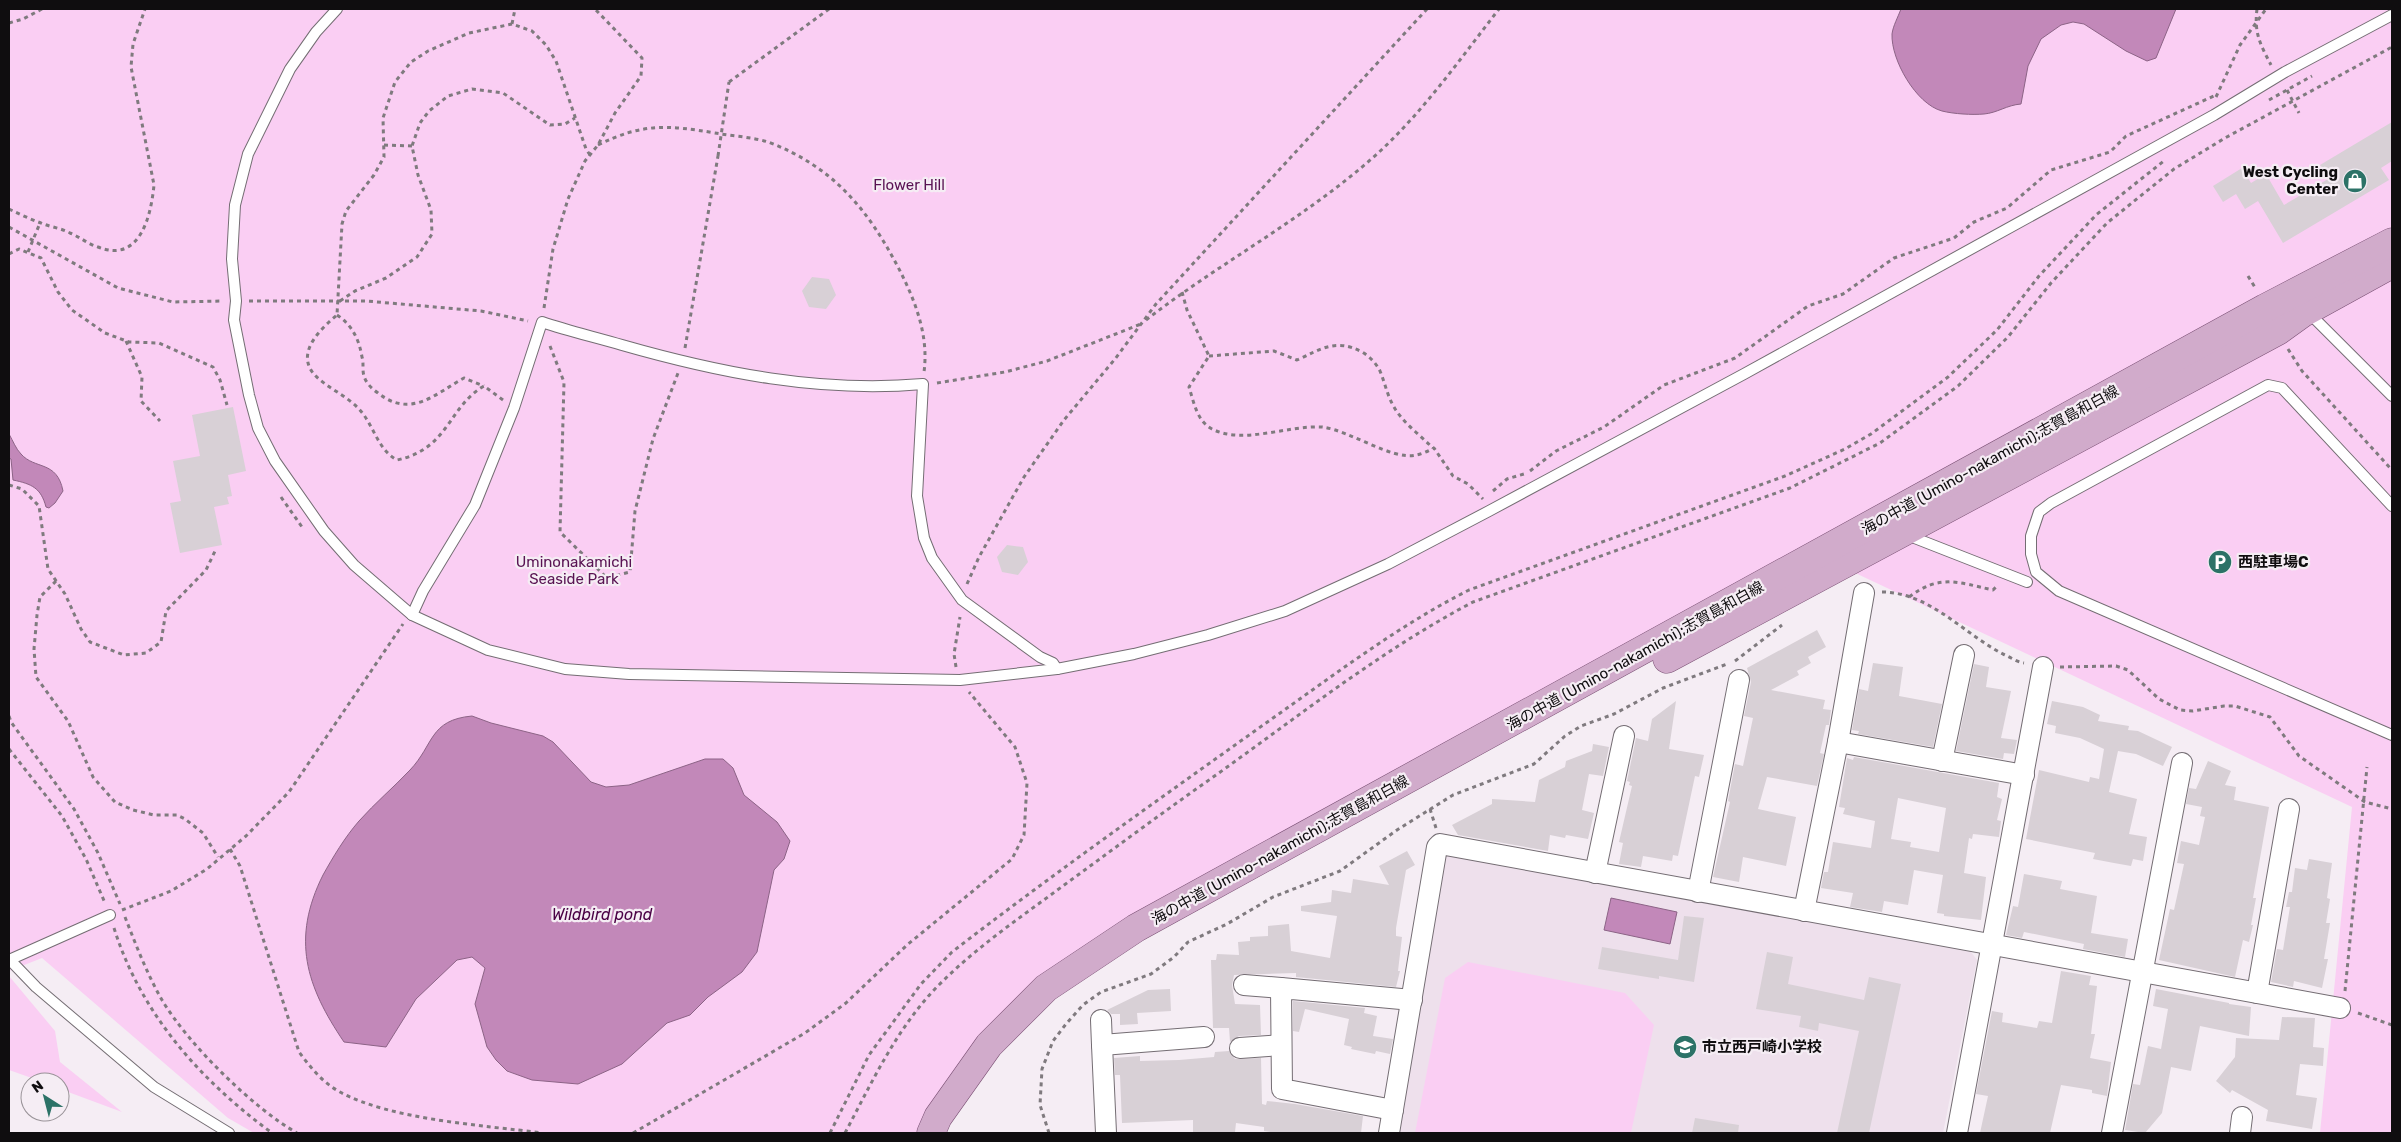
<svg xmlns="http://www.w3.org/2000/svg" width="2401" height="1142" viewBox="0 0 2401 1142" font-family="Rubik,'Noto Sans JP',sans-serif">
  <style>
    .built { fill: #eee0ec }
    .green { fill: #facef3 }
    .water { fill: #c288b9; stroke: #8c6386 }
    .building { fill: #d8d0d6; fill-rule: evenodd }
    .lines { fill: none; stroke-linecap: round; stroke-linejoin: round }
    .service-casing { stroke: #746d73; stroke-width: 12 }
    .minor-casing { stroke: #746d73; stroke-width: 22 }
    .primary-casing { stroke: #794f73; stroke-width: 29 }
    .path { stroke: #7f7a7e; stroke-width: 3; stroke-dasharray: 4 4; stroke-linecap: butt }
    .service { stroke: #fff; stroke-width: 10 }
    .minor { stroke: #fff; stroke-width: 20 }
    .primary { stroke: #d1abcb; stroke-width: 28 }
    .path-bridge { stroke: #7f7a7e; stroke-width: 3; stroke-dasharray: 4 4; stroke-linecap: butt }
    .labels { text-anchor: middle; stroke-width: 4.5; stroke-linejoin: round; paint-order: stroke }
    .poi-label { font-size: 15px; font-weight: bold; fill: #0f0d0f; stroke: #f5edf4; text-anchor: start }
    .park-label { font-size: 15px; fill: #591353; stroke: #f5edf4 }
    .street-label { font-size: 15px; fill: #0f0d0f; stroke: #f5edf4 }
    .water-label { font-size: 16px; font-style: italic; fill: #4a0145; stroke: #f5edf4 }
  </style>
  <rect width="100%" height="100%" fill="#f5edf4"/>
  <path class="built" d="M1441,851L1968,948L1977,960L1943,1133H1396Z"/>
  <g class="green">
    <path d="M9,9H2392V237L1120,926L921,1133H254L228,1118L42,958L9,971Z"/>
    <path d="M2392,275V1133H2320L2352,807L1851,571Z"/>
    <path d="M1468,962L1625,993L1654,1025L1631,1133H1415L1445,978Z"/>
    <path d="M9,976L55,1031L60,1062L122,1112L60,1089V1082H43L9,1070Z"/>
  </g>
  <g class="water">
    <path d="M1901,9H2176L2156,58L2147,61L2126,51L2084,24L2073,22L2061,25L2041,39L2028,66L2021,104C2007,105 1997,113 1984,114C1972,115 1954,114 1942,111C1916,104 1891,60 1892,34C1893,26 1898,17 1901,9Z"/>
    <path d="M9,434C13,441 16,449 21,454C35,470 57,460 63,491L55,503L49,508L46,507C41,488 32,484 13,480L11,459L9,458Z"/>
    <path d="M472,716L491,723L543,736L553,742L591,782L606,787L629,785L705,759H723L733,768L744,795L777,822L790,841L784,859L774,870L757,952L742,972L708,997L690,1015L667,1023L622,1064L578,1084L532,1080L507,1071L496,1060L487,1047L475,1004L485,968L472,957L457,960L416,999L386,1047L344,1042C306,986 291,939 323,875C333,857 345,837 359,821C375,803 393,788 410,770C434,745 429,720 472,716Z"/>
    <path d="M1611,898L1677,912L1670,944L1604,930Z"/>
  </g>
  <g class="building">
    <path d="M2392,122V161L2381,168L2389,180L2283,243L2258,201L2245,209L2236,194L2223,202L2213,186L2242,168L2251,183L2266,174L2284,205L2328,179L2320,165Z"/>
    <path d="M812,277L829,279L836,295L826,309L809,307L802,291Z"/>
    <path d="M233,407L246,471L228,475L232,496L227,497L229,504L214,507L222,545L180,553L170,503L181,501L173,461L200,456L192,415Z"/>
    <path d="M1007,545L1023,547L1028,562L1018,575L1002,572L997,557Z"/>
    <path d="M1817,630L1826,647L1808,657L1811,663L1797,671L1799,675L1771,690L1825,700L1823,709L1831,710L1829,725H1826L1820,753L1824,754L1817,786L1767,777L1758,809L1796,817L1786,866L1743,857L1739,882L1713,877L1730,802L1728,801L1734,769L1735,764L1743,766L1753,718L1744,716L1751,682L1747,668Z"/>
    <path d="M1873,663L1903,667L1899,696L1942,704L1933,747L1858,734L1859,731L1852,730L1859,689L1868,691Z"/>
    <path d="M1974,664L1989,667L1986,687L2011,691L2001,738L2017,740L2014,754L2004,753L2003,759L1956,751Z"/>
    <path d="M1676,701L1669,749L1704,755L1699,777L1695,776L1678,856L1673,855L1672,861L1643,856L1641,867L1619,864L1623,843L1619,842L1632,786L1629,785L1630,782L1627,781L1636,738L1648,741L1652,719Z"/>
    <path d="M2052,701L2083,707L2100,715L2098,721L2129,726L2128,730L2138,731L2172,747L2163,766L2136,754L2118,751L2109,792L2137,799L2129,834L2147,837L2143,861L2133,859L2131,866L2114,863L2093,859L2095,853L2026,839L2039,770L2089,782L2090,777L2099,779L2104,749L2080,738L2055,733L2056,726L2047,724Z"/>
    <path d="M1593,744L1609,747L1603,776L1589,774L1582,810L1594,813L1588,839L1566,835L1565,838L1550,835L1548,851L1458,835L1452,825L1492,804V799L1535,802L1539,780L1565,767L1566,761L1592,751Z"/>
    <path d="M1854,757L1999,783L1997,797L2002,799L1997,820L2001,821L1999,837L1973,834L1972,839L1969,838L1964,873L1986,877L1981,920L1944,916V914L1937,913L1943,875L1914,870L1908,905L1884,901L1882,912L1850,907L1853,893L1821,888L1824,872H1828L1833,842L1871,848L1875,821L1843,814L1845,808L1839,807L1847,758L1853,760ZM1898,798L1946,808L1939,852L1910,847L1911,842L1891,839Z"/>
    <path d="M2208,761L2231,771L2225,785L2236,787L2234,800L2269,807L2253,898H2256L2251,925H2253L2249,942L2243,940L2235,977L2159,960L2170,909L2174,910L2184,864L2177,863L2181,841L2199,845L2205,817L2200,816L2202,807L2186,804L2189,788L2196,789Z"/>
    <path d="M1407,851L1415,865L1406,870L1396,928V936L1402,937L1398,971H1400L1396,987L1296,977V973L1234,975L1232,985L1235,1004L1260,1005L1261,1035L1239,1036L1230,1042L1229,1028H1213L1211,960H1216L1217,954L1239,955L1238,942L1250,941V937L1268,936V926L1289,924L1291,951L1330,958L1337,916L1301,911V906L1331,902L1332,890L1351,893L1353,879L1389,885L1379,866Z"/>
    <path d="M2309,859L2332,863L2327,898L2330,899L2326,923H2330L2324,959H2328L2322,988L2294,981L2293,987L2271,982L2277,949L2283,950L2290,907H2286L2289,892H2292L2295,868L2307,870Z"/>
    <path d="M2024,874L2062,881L2060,889L2097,896L2091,933L2128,939L2125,957L2083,949L2084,944L2024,932L2022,938L2006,935L2013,906L2018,907Z"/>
    <path d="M1684,916L1704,918L1694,982L1659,976V979L1598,969L1602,947L1678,960Z"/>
    <path d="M1767,952L1793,957L1788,984L1864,1000L1869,977L1901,984L1869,1133H1837L1859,1031L1819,1023L1818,1031L1799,1027L1801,1016L1756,1009Z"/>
    <path d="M2061,971L2091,976L2089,985L2097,986L2091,1034H2095L2090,1058L2111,1062L2107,1096L2092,1093V1090L2061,1085L2050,1133H1980L1988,1096L1976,1094L1992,1011L2003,1013L2002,1022L2037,1028L2039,1021L2052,1023Z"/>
    <path d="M1170,989L1171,1011L1137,1013L1138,1024L1120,1025V1014H1111L1107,1010L1148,990Z"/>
    <path d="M2156,989L2229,1003V1004L2251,1007L2249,1036L2200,1026L2191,1071L2171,1067L2162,1113L2145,1133L2125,1130L2133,1084L2140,1085L2148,1046L2161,1049L2168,1009L2153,1006Z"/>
    <path d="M1293,1001L1365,1008L1364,1013L1377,1016L1373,1036L1393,1039L1390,1054L1376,1051L1375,1054L1351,1049L1352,1047L1344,1045L1349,1019L1305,1009L1299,1032L1293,1031Z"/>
    <path d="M2282,1017L2315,1018L2313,1047L2324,1048L2323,1066L2300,1064L2296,1095L2317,1098L2312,1129L2266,1121L2268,1110L2232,1090L2230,1093L2216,1081L2235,1057L2236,1038L2279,1040Z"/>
    <path d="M1229,1051L1235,1059L1261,1058L1262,1104L1266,1105L1267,1101L1295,1104L1363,1116L1361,1133H1277L1264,1131V1127L1236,1123L1235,1132L1193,1133V1120L1122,1123L1120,1075H1115L1114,1058L1140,1056V1061L1179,1060L1214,1057L1215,1052Z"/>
    <path d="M1695,1118L1739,1125L1738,1133H1692Z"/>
  </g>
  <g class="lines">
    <g class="service-casing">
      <g id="service">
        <path d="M337,9L316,32L290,69L248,154L235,205L232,259L236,301L234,320L249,395L258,428L275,461L324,531L354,565L412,615L488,650L565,669L629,674L960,680L1057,669L1134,654L1208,635L1285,611L1388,564L1489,511L1744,374L2214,115L2285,72L2392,15"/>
        <path d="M2306,314L2311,315L2392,396"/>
        <path d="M2392,506L2282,388L2268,385L2051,503L2039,512L2031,536V554L2036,572L2059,591L2392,735"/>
        <path d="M1907,535L2027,582"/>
        <path d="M412,615L423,591L475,505L514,408L542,322C568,331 595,337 622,345C720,373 820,393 923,384L917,496L924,538L932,558L962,600L1040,657L1053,663L1057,669"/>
        <path d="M9,960L110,915"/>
        <path d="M10,960L36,987L154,1087L229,1133"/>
      </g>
    </g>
    <g class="minor-casing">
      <g id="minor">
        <path d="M1838,742L2024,775"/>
        <path d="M1942,761L1964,655"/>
        <path d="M1595,873L1624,736"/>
        <path d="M1698,892L1739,680"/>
        <path d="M1804,911L1838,742L1864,593"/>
        <path d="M1244,985L1281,988"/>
        <path d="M2257,993L2289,809"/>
        <path d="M1101,1020L1102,1045"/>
        <path d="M1240,1048L1281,1045"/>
        <path d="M1393,1110L1282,1089L1281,988L1412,1000"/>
        <path d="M1106,1133L1102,1045L1204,1037"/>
        <path d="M1389,1133L1437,847L1440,844L2340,1008"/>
        <path d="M1957,1133L2043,667"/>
        <path d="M2112,1133L2182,763"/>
        <path d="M2240,1133L2242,1117"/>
      </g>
    </g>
    <g class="primary-casing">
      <g id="primary">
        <path d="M1667,659L2278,331L2303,313L2392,264"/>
        <path d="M931,1133L938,1117L989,1045L1046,988L1136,928L2265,308L2392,242"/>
      </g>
    </g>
    <g class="path">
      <path d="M2257,9C2254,33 2260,44 2271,65"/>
      <path d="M9,23L23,19L42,9"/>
      <path d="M512,24L515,9"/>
      <path d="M729,82L829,9"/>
      <path d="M2287,90L2299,113"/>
      <path d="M2216,97L2240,45L2266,9"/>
      <path d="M2269,100L2312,76"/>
      <path d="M384,145L412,146"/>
      <path d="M598,145C642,123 668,125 715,133C732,136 752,137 768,142C832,166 867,208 898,267C915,300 929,335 924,372"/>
      <path d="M9,209C19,214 30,219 41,223C50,227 61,228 70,233C80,237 88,244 98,247C140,264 151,216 154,185L131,67L133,44L145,9"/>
      <path d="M9,227L118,288L173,302L223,301"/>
      <path d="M28,252L40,223"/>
      <path d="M9,254L19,249L41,258L58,292L72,310L105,333L129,342L159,343L213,367L220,380L227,405"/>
      <path d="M2248,276L2256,289"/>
      <path d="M1182,292L1187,310L1209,356L1189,387C1194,403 1197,421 1212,429C1243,445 1288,425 1322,427C1349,430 1393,461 1416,455C1422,454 1428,451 1434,448L1453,476L1468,484L1483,499"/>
      <path d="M249,301H366L481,311L528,321"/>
      <path d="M340,301L355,291L386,278L417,257L432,234L431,210L418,175L412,146L420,123L429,111L448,96L472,89L503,93L550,125L565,124L575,118"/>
      <path d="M544,308L553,249L568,199L585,161L598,145L615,113L641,76L642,58L595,9"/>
      <path d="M337,315C352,325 359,339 362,357C364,363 362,370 364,376C366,383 372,389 378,393C411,419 435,394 464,378L484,386"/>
      <path d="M1146,320C1221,262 1307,217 1377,154C1423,112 1461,58 1499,9"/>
      <path d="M126,341L142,377L141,401L160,421"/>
      <path d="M550,346L564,382L560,532L607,578L630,572L635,511L653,439L678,373"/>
      <path d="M685,348L718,156"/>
      <path d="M2288,349L2302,371L2392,470"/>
      <path d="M1209,356L1274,351L1297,360C1321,349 1336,338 1362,352C1369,356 1376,363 1380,371C1385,383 1387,395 1394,407C1403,423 1420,435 1433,448"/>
      <path d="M937,383L1005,372L1047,361L1141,324"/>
      <path d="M503,400L484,386C448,407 449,449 397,460C377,449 374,425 359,409C346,395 325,387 313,373C296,351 322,328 337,315L342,224L346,211L374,175L384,157L383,118L395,82L411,62L428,51L469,33L512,24L532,31L546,45L556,61L586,149L590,155"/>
      <path d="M1530,471L1556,451L1604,427L1664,385L1735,358L1808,306L1843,294L1894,258L1954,238L1974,222L2007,208L2051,170L2110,152L2126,136L2216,95"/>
      <path d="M9,485L22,489L39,506L48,569L65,594L81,629L90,642L124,655L146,653L161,642L166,611L206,570L216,549"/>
      <path d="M1493,491L1507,479L1524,474"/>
      <path d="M281,497L302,527"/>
      <path d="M56,581L40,597L37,615L34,649L36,677L68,721L93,777L115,802L133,810L154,815H177L185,819L203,833L218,857"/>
      <path d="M967,584L979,557L1024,477L1064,420L1115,359L1156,304L1427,9"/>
      <path d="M1882,592C1929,592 1964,634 2003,654C2010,657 2017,662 2024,663"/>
      <path d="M1909,597C1940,574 1957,582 1993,590L1998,585"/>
      <path d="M1735,661L1782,625"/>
      <path d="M956,667L954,654L960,617"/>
      <path d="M2060,667L2116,666L2128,670L2159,699L2180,710L2193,711L2224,706H2235L2270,717L2299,756L2365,802L2392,809"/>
      <path d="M9,716L11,722L74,809L98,853L120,904"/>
      <path d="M9,749L62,816L86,859L105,903"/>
      <path d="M1430,809L1436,828"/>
      <path d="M230,849L240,866L299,1052C311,1068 322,1082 340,1092C392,1120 482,1125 542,1133"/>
      <path d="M122,910L171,891L207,869L246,836L289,792L403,624"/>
      <path d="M125,917C136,945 147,974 162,1000C188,1044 253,1108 297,1133"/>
      <path d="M114,928C141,1014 200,1080 272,1133"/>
      <path d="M2345,991L2367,767"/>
      <path d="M2358,1013L2392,1025"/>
      <path d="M633,1133L805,1033L846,1003L907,945L1012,859L1024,835L1027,783L1015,747L969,692"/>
      <path d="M830,1133L869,1055L921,984L952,952C1057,871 1165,795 1273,718C1337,673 1398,626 1469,590L1785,476L1845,449L1871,434L1948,377L1997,330L2039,276L2096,215L2165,160"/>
      <path d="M845,1133C871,1084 895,1032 933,991C970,952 1014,922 1056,891C1104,856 1151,821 1199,787C1289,724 1376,653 1473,602L1790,488L1880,443L1958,386L2008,337L2051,283L2107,223L2174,169L2225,138L2392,47"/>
      <path d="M1049,1133L1040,1105L1042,1069L1053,1041L1066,1024L1083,1005L1101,992L1151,974L1174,957L1188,942L1227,924L1273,897L1340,871L1397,830L1453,795L1534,764L1565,736L1581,726L1614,714L1663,688L1727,664"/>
    </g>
    <use href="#service" class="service"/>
    <use href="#minor" class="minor"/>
    <use href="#primary" class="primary"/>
    <path class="path-bridge" d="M718,156L729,82"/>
  </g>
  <defs>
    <g id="shop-disc" transform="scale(1.25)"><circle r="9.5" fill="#2c7267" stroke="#f5edf4"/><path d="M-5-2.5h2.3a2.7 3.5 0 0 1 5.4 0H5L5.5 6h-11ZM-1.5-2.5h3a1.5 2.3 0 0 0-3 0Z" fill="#fff"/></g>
    <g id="parking-disc" transform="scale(1.25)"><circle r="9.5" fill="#2c7267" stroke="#f5edf4"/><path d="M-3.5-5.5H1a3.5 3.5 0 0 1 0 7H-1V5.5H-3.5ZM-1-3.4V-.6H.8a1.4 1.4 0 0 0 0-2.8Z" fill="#fff"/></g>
    <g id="school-disc" transform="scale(1.25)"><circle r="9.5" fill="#2c7267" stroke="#f5edf4"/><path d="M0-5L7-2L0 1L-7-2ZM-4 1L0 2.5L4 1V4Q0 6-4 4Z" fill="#fff"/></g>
  </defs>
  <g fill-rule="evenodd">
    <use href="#shop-disc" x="2355" y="181"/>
    <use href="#parking-disc" x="2220" y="562"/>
    <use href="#school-disc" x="1685" y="1047"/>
  </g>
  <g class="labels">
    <g class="poi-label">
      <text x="2338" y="177" text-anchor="end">West Cycling<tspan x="2338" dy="17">Center</tspan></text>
      <text x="2238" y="567">西駐車場C</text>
      <text x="1702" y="1052">市立西戸崎小学校</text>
    </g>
    <g class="park-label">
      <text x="909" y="190">Flower Hill</text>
      <text x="574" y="567">Uminonakamichi<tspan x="574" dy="17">Seaside Park</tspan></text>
    </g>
    <g class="street-label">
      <text transform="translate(1990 460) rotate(-29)" y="5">海の中道 (Umino-nakamichi);志賀島和白線</text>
      <text transform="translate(1635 656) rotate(-29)" y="5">海の中道 (Umino-nakamichi);志賀島和白線</text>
      <text transform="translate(1280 850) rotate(-29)" y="5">海の中道 (Umino-nakamichi);志賀島和白線</text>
    </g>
    <g class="water-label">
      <text x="602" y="920">Wildbird pond</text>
    </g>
  </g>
  <rect width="2401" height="1142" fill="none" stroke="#0f0d0f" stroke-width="20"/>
  <g transform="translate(45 1097) rotate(324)"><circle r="24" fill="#f5edf4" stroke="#999398"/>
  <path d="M0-4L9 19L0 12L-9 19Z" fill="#2c7267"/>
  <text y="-8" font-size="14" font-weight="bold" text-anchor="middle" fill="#0f0d0f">N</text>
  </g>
</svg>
